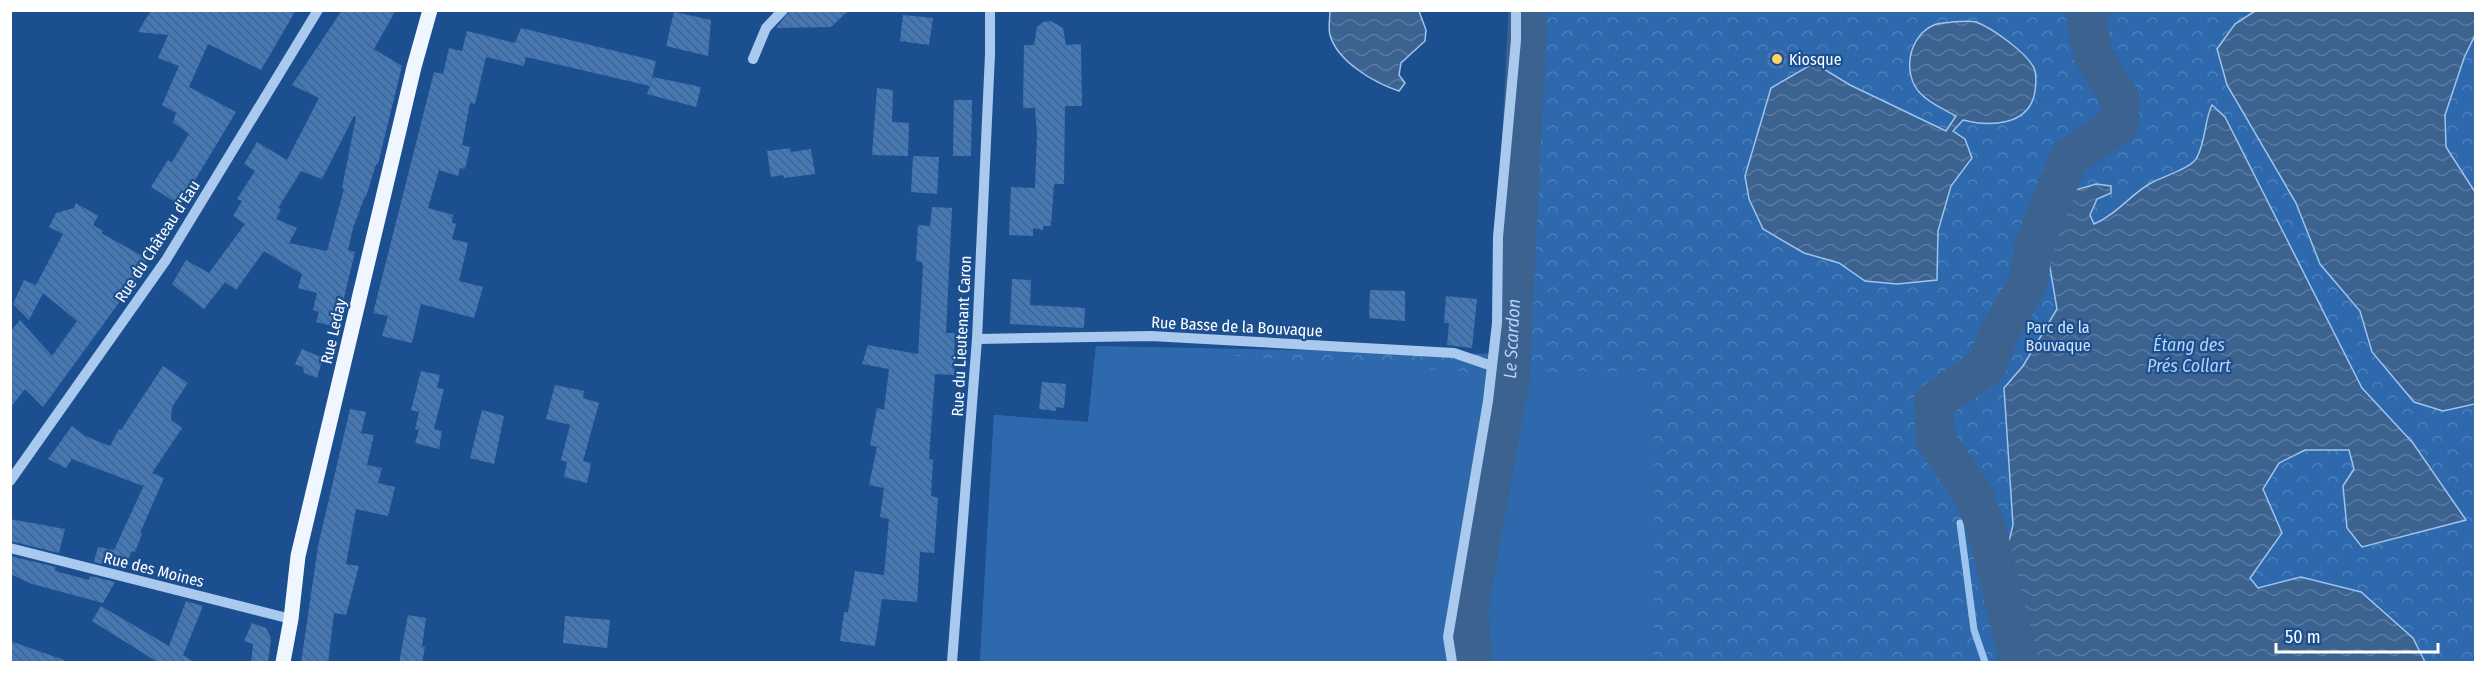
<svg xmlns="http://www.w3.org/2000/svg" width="2486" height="673" viewBox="0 0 2486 673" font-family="'Fira Sans Condensed',sans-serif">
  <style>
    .park { fill: url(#park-crowns) }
    .garden { fill: #2e69ad }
    .water { fill: url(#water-waves); stroke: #9cc4f0; stroke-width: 1.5 }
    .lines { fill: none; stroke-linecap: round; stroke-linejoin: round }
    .stream { stroke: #9cc4f0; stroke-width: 7 }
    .river { stroke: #3c6290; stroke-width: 39 }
    .building { fill: url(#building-back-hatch); fill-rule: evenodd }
    .minor { stroke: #a9c9ee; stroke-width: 10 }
    .major { stroke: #f0f6ff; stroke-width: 15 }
    .poi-dot { fill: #ffd166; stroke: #1b4f8f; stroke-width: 2 }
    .labels { text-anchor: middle; stroke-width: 4.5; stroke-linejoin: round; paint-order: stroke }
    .poi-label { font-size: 16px; fill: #fff; stroke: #1b4f8f; text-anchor: start }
    .street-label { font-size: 16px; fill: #fff; stroke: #1b4f8f }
    .park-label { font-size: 16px; fill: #cfe3fa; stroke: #1b4f8f }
    .water-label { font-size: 18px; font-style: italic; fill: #b5d3f5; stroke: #1b4f8f }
  </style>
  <defs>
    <pattern id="park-crowns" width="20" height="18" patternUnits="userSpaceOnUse" patternTransform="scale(1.5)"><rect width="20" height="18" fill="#2e69ad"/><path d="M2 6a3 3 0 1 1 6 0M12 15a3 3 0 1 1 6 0" fill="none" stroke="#4d80b9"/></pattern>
    <pattern id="water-waves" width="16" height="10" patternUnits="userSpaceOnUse" patternTransform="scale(1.5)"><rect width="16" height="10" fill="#3c6290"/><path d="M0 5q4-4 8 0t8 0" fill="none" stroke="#597aa1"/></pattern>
    <pattern id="building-back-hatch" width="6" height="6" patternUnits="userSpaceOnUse" patternTransform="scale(1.5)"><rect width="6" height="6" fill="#4478b7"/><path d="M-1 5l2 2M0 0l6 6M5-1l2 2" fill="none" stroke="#486282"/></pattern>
  </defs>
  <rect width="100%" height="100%" fill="#1b4f8f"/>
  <path class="park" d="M1523,11H2475V662H980L994,415L1088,422L1096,346L1500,354Z"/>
  <path class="garden" d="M1096,346L1476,373L1653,371L1654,662H980L994,415L1088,422Z"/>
  <g class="water">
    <path d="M1330,10L1419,11L1426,30L1425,41L1401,63L1399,75L1405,83L1399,91C1374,83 1337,61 1330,35C1328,28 1330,18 1330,10Z"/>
    <path d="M2255,11H2475V35L2464,58L2445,115L2446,147L2475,192V404L2443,411L2414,402L2372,352L2360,311L2320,264L2296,203L2227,85L2217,49L2235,24Z"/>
    <path d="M1952,22C1959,22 1969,20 1976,22C1992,28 2026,52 2034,68C2037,75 2036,84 2035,91C2030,126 1990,127 1963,120L1953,131L1965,139L1972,158L1951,186L1938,231L1937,280L1897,284L1865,281L1839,263L1804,253L1763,229L1749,199L1745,176L1771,88L1814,63L1850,85L1946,131L1956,116C1944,109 1930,104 1920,93C1902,74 1908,36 1934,25C1939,23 1947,23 1952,22Z"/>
    <path d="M2212,105L2225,117L2362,388L2413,443L2466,520L2362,547L2347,528L2343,486L2354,469L2349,450H2305L2279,463L2263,489L2282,533L2250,578L2258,588L2301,577L2361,592L2413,638L2425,662H2037L2007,549L2013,525L2004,388L2023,366L2057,309L2047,250L2072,191L2096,184L2111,186V193L2097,199L2090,215L2094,224C2116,215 2131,194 2151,183C2162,177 2191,168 2196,159C2206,143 2204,121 2212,105Z"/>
  </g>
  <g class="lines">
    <g class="stream">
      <path d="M1970,502L1974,495"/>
      <path d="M1960,523L1974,630L1985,662"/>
    </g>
    <g class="river">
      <path id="s1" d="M1472,662L1469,606L1510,379L1528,10"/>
      <path d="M2019,662L1988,534L1974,495L1935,439L1934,402L1987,366L1997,337L2028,283L2033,248L2068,159L2119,124L2120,99L2093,55L2086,19L2090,10"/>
    </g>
  </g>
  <g class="building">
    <path d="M151,10H296L261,70L208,44L189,87L236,112L180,205L151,187L168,160L172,162L189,134L173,122L176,113L162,105L179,66L158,58L168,35L138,32Z"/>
    <path d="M342,10H396L374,49L402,66L378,164H376L366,197L365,196L353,228L348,250L355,252L337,327L316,322L319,312L313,310L317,293L298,288L302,274L264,251L236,290L225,282L204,309L172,284L186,260L209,273L245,224L233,216L242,201L237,199L255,171L244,164L257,142L287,160L319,98L292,85ZM354,116L356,117L342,188L344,189L327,251L289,243L297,228L276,219L281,209L278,208L301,171L322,179Z"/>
    <path d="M790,10H849L831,27L776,28Z"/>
    <path d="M674,12L711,20L708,56L666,46Z"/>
    <path d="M903,15L933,18L929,45L900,41Z"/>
    <path d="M1051,21L1063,28L1066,45L1081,44L1082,106H1065L1064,184H1054L1051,226H1043V230L1033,228V236L1009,235L1011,187L1035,188L1037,134L1035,108H1023L1024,45H1034L1037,27L1043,22Z"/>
    <path d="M521,28L656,61L650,86L526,57L524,66L486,57L475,104L470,103L462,145L470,147L465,169L460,168L458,176L439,170L428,208L453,215L452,223L456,224L452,239L468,243L459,281L483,287L474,318L421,304L412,343L382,336L388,316L373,313L434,72L443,74L449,48L462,51L467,31L515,43Z"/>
    <circle cx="1777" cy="59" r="10"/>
    <path d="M653,77L701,87L696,107L647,94Z"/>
    <path d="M877,88L893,90L892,122L909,123L908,156L872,155Z"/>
    <path d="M954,100H972L971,156H953Z"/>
    <path d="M790,148L791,152L811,149L815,174L784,178L783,175L771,177L767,151Z"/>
    <path d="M913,156L939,157L937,194L911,192Z"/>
    <path d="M76,203L98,216L93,225L103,231L101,233L148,259L137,278L43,407L25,389L10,408V332L20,320L52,356L77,321L43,293L29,320L13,304L24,280L36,285L63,234L49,227L56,213L74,208Z"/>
    <path d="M932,207L952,208L946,333H955L954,357H955L954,375L935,374L929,459L933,460L931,496L938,498L934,553L920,552L917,602L882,599L875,646L840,641L844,612H848L855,571L884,575L889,519L880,517L884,488L869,485L877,447L870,445L877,408L884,410L889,369L862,364L868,345L918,354L923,267L922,262L916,261L918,225L930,226Z"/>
    <path d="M1012,279L1031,280L1030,305L1085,308L1084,328L1010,324Z"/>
    <path d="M1370,290L1405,291V321L1369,318Z"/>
    <path d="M1446,296L1477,299L1472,348L1447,345L1449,323H1444Z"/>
    <path d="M302,349L323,358L317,378L304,373L303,367L295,364Z"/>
    <path d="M163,366L188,383L172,407L171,420L182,428L152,473L164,478L140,533L142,534L135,552L132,551L123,569L94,562L98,547L114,550L145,483L143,486L72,459L66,468L48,459L72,426L85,436L110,446L119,429L121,430Z"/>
    <path d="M421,371L440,375L437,388L444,389L434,429L442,431L439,449L415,443L419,430L415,429L419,412L411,410Z"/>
    <path d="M1042,382L1066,384L1064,408L1056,407V411L1039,409Z"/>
    <path d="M555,385L584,391L583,398L599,403L583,461L591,463L587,483L564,477L567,462L561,460L570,425L546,419Z"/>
    <path d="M350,409L366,412L361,433L374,435L367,465L382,468L378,483L395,487L388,516L356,509L346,564L359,566L346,615L334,613L328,663H301L318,546Z"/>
    <path d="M482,410L504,416L494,464L470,458Z"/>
    <path d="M10,519L65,529L59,553L10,541Z"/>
    <path d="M10,556L56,567L55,571L89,580L90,576L115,582L103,603L32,584L10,574Z"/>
    <path d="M186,601L203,606L183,655L195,663H159L92,621L101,606L169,646Z"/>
    <path d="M408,615L426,618L422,646L425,647L422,663H399Z"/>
    <path d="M565,616L610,620L607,648L563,643Z"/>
    <path d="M252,623L266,628L271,638L268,663H251L253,644L244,641Z"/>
    <path d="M10,641L64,660L63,663H10Z"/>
  </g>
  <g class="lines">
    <g class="minor">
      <path d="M753,59L766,28L783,10"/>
      <path d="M977,339L1151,336L1454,353L1492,366"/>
      <path d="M10,481L166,260L318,10"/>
      <path d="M10,548L291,619"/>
      <path d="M952,662L977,339L990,54V10"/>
      <path d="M1452,662L1448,637L1488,401L1497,323L1498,237L1516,40V10"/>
    </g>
    <path class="major" d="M283,662L291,619L298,556L414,67L430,10"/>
  </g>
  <circle class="poi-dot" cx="1777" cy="59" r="6"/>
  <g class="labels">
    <g class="poi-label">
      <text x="1789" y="65">Kiosque</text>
    </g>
    <g class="street-label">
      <text transform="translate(157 241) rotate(-57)" y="6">Rue du Château d'Eau</text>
      <text transform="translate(1237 326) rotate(3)" y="6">Rue Basse de la Bouvaque</text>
      <text transform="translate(333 331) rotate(-77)" y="6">Rue Leday</text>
      <text transform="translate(961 336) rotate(-87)" y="6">Rue du Lieutenant Caron</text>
      <text transform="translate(154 569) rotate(14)" y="6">Rue des Moines</text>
    </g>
    <g class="park-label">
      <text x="2058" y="333">Parc de la<tspan x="2058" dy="18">Bouvaque</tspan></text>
    </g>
    <g class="water-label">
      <text dy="6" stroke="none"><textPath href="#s1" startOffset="327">Le Scardon</textPath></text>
      <text x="2189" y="351">Étang des<tspan x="2189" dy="21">Prés Collart</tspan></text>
    </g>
  </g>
  <rect width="2486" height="673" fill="none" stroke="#ffffff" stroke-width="24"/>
  <path d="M2276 643v9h162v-9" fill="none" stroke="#ffffff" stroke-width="3"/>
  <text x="2285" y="643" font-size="18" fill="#ffffff" stroke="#1b4f8f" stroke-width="4.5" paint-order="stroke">50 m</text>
</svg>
